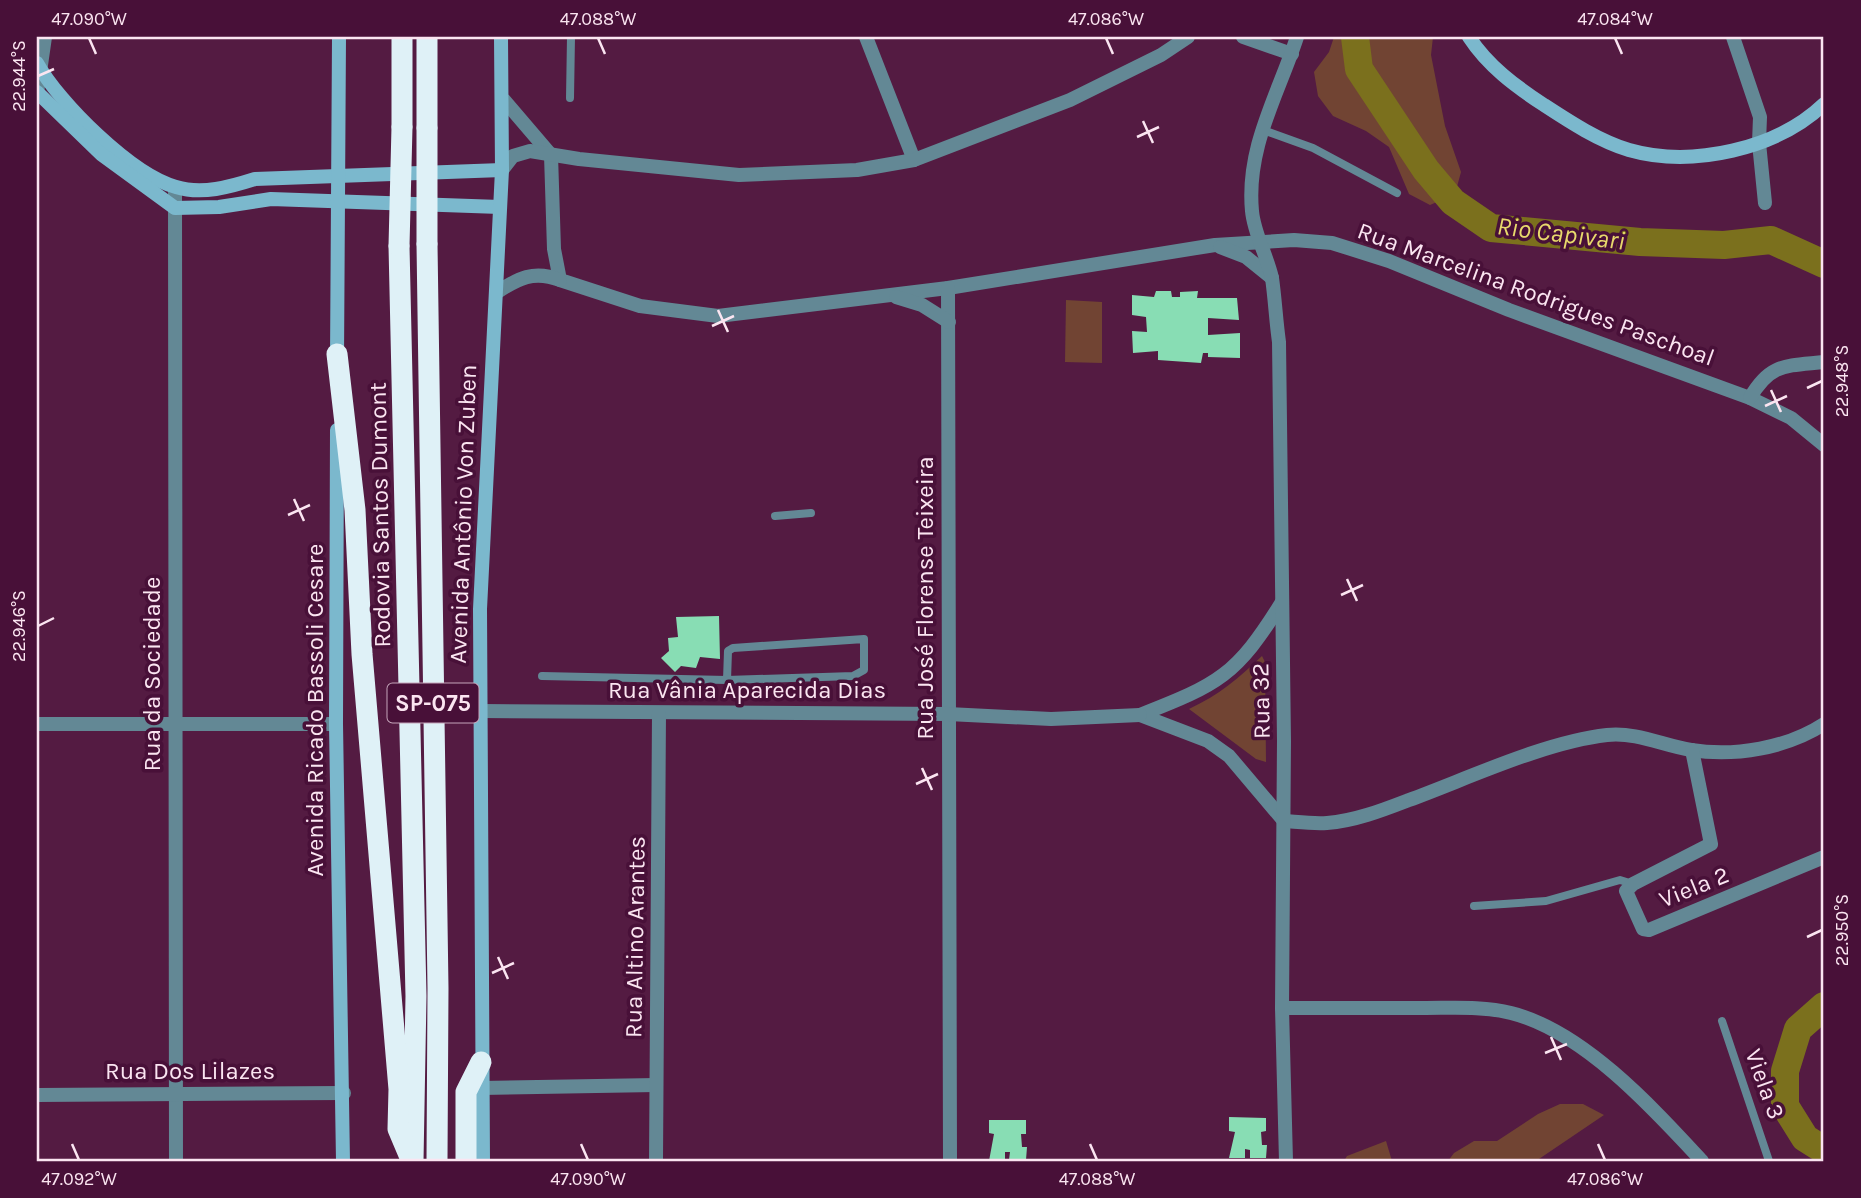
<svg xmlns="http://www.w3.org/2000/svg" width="1861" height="1198" viewBox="0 0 1861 1198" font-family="Karla,sans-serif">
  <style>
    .green { fill: #714433 }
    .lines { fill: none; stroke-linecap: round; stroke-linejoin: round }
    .river { stroke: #7b701d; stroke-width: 28 }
    .building { fill: #88ddb4 }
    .lane { stroke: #638895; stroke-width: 8 }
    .street { stroke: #638895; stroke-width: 14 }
    .secondary { stroke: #7bb8cd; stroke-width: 14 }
    .highway { stroke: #dff1f7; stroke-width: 21 }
    .highway-bridge { stroke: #dff1f7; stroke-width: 21 }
    .ticks { fill: none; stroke: #fbe5f1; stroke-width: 2.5 }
    .labels { text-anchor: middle; stroke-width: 7; stroke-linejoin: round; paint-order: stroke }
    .shield { fill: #481038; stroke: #c5a5ba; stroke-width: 2 }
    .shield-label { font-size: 23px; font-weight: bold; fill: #fbe5f1 }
    .street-label { font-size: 24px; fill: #fbe5f1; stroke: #481038 }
    .water-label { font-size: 26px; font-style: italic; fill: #e8d96c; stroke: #481038 }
    .neatline { fill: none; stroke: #fbe5f1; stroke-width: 2.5 }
    .ticks-label { font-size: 18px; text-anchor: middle; fill: #fbe5f1 }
  </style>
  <rect width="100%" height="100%" fill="#541b42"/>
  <g class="green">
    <path d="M1334,37H1433L1431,55L1445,126L1461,172L1455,194L1430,205L1409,194L1389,147L1366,131L1333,116L1318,96L1314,72L1329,52Z"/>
    <path d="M1066,300L1102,302V363L1065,362Z"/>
    <path d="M1262,656L1265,662L1266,762L1256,759L1189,709C1219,695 1239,678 1262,656Z"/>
    <path d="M1560,1104H1583L1604,1115L1536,1161H1448L1454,1153L1474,1141H1497L1538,1114Z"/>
    <path d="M1386,1141L1392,1161H1344L1347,1156Z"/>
  </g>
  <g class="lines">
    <g class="river">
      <path d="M1355,37L1359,69L1426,170L1453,202L1491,228L1640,242L1724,245L1771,240L1824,264"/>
      <path d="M1824,1006L1798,1029L1785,1071V1106L1805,1138L1824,1150"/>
    </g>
  </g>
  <g class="building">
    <path d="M1156,291H1171L1172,297H1180V292L1198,291L1197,298H1237L1239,320L1208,318V335L1240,333V358L1208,357V353H1203L1201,363L1158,360V351L1133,353L1132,331L1147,332L1146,317L1132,315V295L1154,297Z"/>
    <path d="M719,616L720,659L700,657L696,668L681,666L675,672L661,658L669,651L668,638L678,637L676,617Z"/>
    <path d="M1229,1117L1266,1118V1131L1261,1132L1262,1145H1267L1266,1158H1250V1150L1245,1149V1158H1229L1235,1132L1229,1131Z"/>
    <path d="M989,1120H1026V1134H1021L1022,1147H1027L1026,1160H1009L1010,1152H1005V1160L989,1161L994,1134L989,1133Z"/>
  </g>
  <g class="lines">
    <g class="lane">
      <path d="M570,98L571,37"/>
      <path d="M1260,129L1313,148L1397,193"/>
      <path d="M775,516L811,513"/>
      <path d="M542,676L727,680L853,676L864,670V639L733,648L728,651L727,680"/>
      <path d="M1474,906L1546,901L1620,880L1633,884"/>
      <path d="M1722,1021L1769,1161"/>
    </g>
    <g class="street">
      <path d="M866,37L914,160"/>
      <path d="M1243,37L1292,54"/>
      <path d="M1733,37L1760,117L1759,143L1765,203"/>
      <path d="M37,93L45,37"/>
      <path d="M504,100L551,155"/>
      <path d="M551,155L554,249L560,280L640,306L718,316L948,288L1215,245L1294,240L1332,243L1389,261L1509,310L1750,398L1791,418L1824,445"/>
      <path d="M502,170L513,156L530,151L579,159L739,175L857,170L914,160L1070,100L1161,55L1188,37"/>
      <path d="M175,187L176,1161"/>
      <path d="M1220,247L1246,257L1272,278"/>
      <path d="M948,288L950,1161"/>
      <path d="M496,293C518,278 534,270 560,280"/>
      <path d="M896,297L922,305L949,322"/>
      <path d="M1750,398C1770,363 1786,366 1824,362"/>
      <path d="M1282,602C1236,676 1219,684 1140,715L1208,741L1229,756L1284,821C1298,822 1313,824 1327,823C1355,821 1383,810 1409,800C1469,778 1545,742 1607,735C1637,732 1662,745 1691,750C1735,757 1787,748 1824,724"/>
      <path d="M481,711L948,714L1051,719L1140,715"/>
      <path d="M37,724H336"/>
      <path d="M1692,750L1711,844L1633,884L1626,891L1643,929L1649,930L1824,857"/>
      <path d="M1282,1008C1330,1008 1378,1008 1426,1008C1453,1008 1484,1006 1511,1013C1583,1031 1653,1108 1702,1161"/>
      <path d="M481,1088L656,1085"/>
      <path d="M37,1095L344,1093"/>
      <path d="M656,1161L659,713"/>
      <path d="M1286,1161L1282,1008L1284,741L1279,342C1276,321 1275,299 1272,278C1267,255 1254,234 1252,211C1246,147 1278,95 1297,37"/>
    </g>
    <g class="secondary">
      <path d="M1469,37C1488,66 1515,86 1544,105C1570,122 1599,141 1629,150C1692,168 1777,149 1824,104"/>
      <path d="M37,63C59,103 132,175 176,187C202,195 230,187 255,179L502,170"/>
      <path d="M37,92L101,154L175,208L219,207L271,199L500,207"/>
      <path d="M337,361L339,37"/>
      <path d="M337,430L336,724L343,1161"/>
      <path d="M483,1161L480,609L502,170L501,37"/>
    </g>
    <g class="highway">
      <path d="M402,127V37"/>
      <path d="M427,128V37"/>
      <path d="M427,244L438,988L437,1161"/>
      <path d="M399,246L416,996L413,1161"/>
      <path d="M337,354L355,510L362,654L399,1089L398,1129L409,1155"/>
      <path d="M466,1161V1092L481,1062"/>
    </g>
    <g class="highway-bridge">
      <path d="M427,128V244"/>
      <path d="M399,246L402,127"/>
    </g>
  </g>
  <path class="ticks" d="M89,38L96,54M598,38L605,54M1106,38L1113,54M1615,38L1622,54M38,76L54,69M1143,121L1153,143M1137,137L1159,127M718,310L728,332M712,326L734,316M1807,388L1822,381M1771,390L1781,412M1765,406L1787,396M294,499L304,521M288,515L310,505M1347,579L1357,601M1341,595L1363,585M38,626L54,618M922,768L932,790M916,784L938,774M1807,937L1822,930M498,957L508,979M492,973L514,963M1551,1037L1561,1060M1545,1053L1567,1044M72,1144L79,1160M581,1144L588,1160M1090,1144L1097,1160M1598,1144L1605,1160"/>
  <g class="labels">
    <rect class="shield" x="387.5" y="683.5" width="91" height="39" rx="5"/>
    <g class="shield-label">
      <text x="433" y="711">SP-075</text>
    </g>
    <g class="street-label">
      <text transform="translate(1536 294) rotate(20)" y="8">Rua Marcelina Rodrigues Paschoal</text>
      <text transform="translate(463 514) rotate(-88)" y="8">Avenida Antônio Von Zuben</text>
      <text transform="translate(380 515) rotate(-91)" y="8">Rodovia Santos Dumont</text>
      <text transform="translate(925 598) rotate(-90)" y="8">Rua José Florense Teixeira</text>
      <text transform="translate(152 674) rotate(-90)" y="8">Rua da Sociedade</text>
      <text x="747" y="698">Rua Vânia Aparecida Dias</text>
      <text transform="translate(1261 701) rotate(-91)" y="8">Rua 32</text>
      <text transform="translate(315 710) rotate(-90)" y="8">Avenida Ricado Bassoli Cesare</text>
      <text transform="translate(1694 887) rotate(-22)" y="8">Viela 2</text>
      <text transform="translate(635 937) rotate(-89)" y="8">Rua Altino Arantes</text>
      <text x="190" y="1079">Rua Dos Lilazes</text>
      <text transform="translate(1765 1084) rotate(70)" y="8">Viela 3</text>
    </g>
    <g class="water-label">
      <text transform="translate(1561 233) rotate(7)" y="9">Rio Capivari</text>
    </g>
  </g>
  <rect width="1861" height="1198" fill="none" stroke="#481038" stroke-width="77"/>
  <rect x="38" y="38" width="1784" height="1122" class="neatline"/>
  <g class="ticks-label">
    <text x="89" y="25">47.090°W</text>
    <text x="598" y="25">47.088°W</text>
    <text x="1106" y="25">47.086°W</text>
    <text x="1615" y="25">47.084°W</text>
    <text transform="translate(19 76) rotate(-90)" y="6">22.944°S</text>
    <text transform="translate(1842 381) rotate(-90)" y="6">22.948°S</text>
    <text transform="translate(19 626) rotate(-90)" y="6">22.946°S</text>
    <text transform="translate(1842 930) rotate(-90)" y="6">22.950°S</text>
    <text x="79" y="1185">47.092°W</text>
    <text x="588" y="1185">47.090°W</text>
    <text x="1097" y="1185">47.088°W</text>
    <text x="1605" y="1185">47.086°W</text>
  </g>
</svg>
